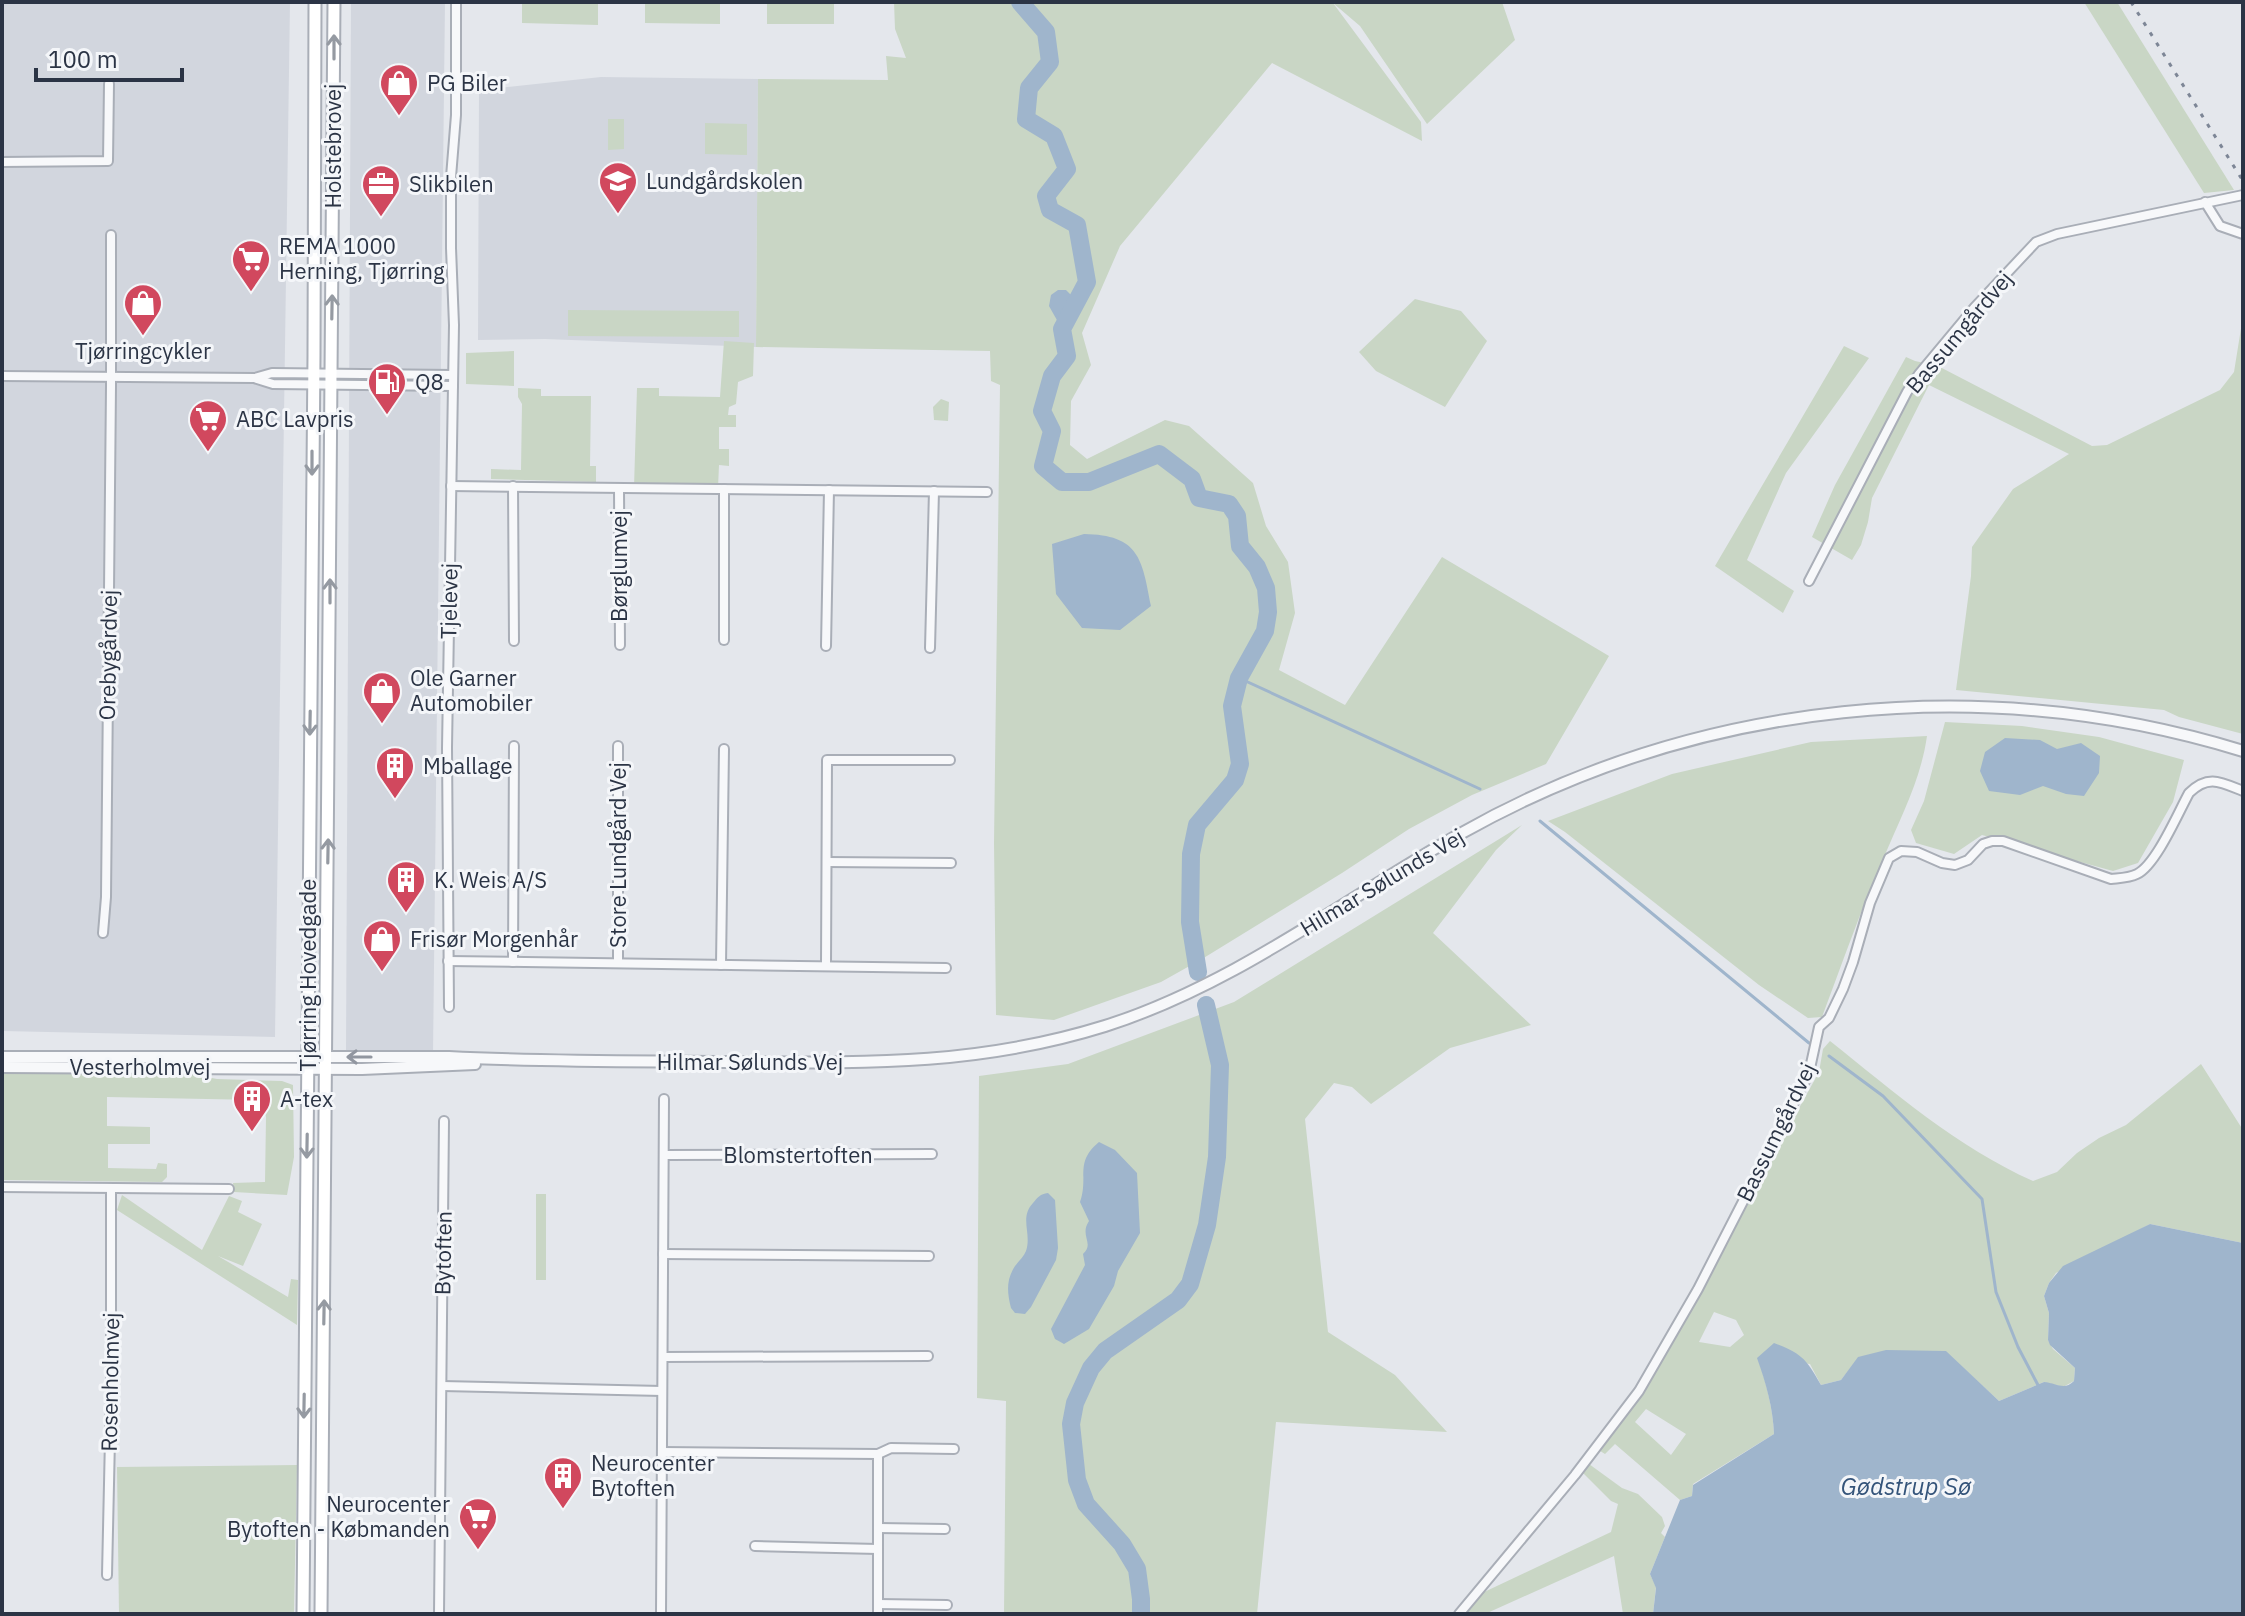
<svg xmlns="http://www.w3.org/2000/svg" width="2245" height="1616" viewBox="0 0 2245 1616" font-family="'IBM Plex Sans',sans-serif">
  <style>
    .built { fill: #d2d6de }
    .green { fill: #c9d6c5; fill-rule: evenodd }
    .water { fill: #9fb5cc }
    .lines { fill: none; stroke-linecap: round; stroke-linejoin: round }
    .stream { stroke: #9fb5cc; stroke-width: 3 }
    .river { stroke: #9fb5cc; stroke-width: 18 }
    .minor-casing { stroke: #a9aeb7; stroke-width: 12 }
    .tertiary-casing { stroke: #a9aeb7; stroke-width: 14 }
    .secondary-casing { stroke: #a9aeb7; stroke-width: 15 }
    .minor { stroke: #f7f8fa; stroke-width: 8 }
    .tertiary { stroke: #f7f8fa; stroke-width: 10 }
    .secondary { stroke: #fff; stroke-width: 11 }
    .rail { stroke: #7d8696; stroke-width: 3; stroke-dasharray: 4 8; stroke-linecap: butt }
    .oneway { stroke: #959aa2 }
    .oneway2 { stroke: #9196a0 }
    .labels { text-anchor: middle; stroke-width: 6; stroke-linejoin: round; paint-order: stroke }
    .poi-label { font-size: 22px; fill: #2b3445; stroke: #f4f6f9; text-anchor: start }
    .street-label { font-size: 22px; fill: #2b3445; stroke: #f4f6f9 }
    .water-label { font-size: 24px; font-style: italic; fill: #34547a; stroke: #f4f6f9 }
  </style>
  <rect width="100%" height="100%" fill="#e4e7ec"/>
  <g class="built">
    <path d="M2,2H290L275,1037L2,1031Z"/>
    <path d="M351,2H445L433,1055L346,1050Z"/>
    <path d="M601,77L758,79L756,347L545,339L478,340L479,90Z"/>
  </g>
  <g class="green">
    <path d="M522,2H598V25L522,23Z"/>
    <path d="M645,2H720V24L645,23Z"/>
    <rect x="767" y="2" width="67" height="22"/>
    <path d="M894,2H1502L1515,40L1427,124L1360,26L1333,3L1421,122L1422,141L1272,63L1120,246L1082,333L1091,365L1071,401L1070,445L1087,459L1165,420L1189,426L1253,483L1266,526L1288,562L1295,613L1279,670L1345,705L1442,557L1609,656L1546,764L1472,795L1409,829L1342,873L1202,959L1161,982L1054,1020L996,1015L994,843L1000,385L991,381L990,351L756,347L758,79L888,80L886,56L906,58L895,29Z"/>
    <path d="M2084,2H2117L2234,190L2204,193Z"/>
    <path d="M608,119H624V149L608,150Z"/>
    <path d="M705,123L747,124V155L705,154Z"/>
    <path d="M1415,299L1461,311L1487,341L1445,407L1376,371L1359,352Z"/>
    <path d="M568,310L739,311V337L568,336Z"/>
    <path d="M2243,316V734L2179,717L2164,710L1956,690L1971,576L1972,547L2013,489L2069,454L1929,385L1872,498L1868,522L1861,545L1852,560L1812,537L1835,485L1906,357L1915,361L1938,366L2092,446L2107,445L2220,390L2234,372Z"/>
    <path d="M724,341L754,343L753,376L738,382L736,404L729,407L728,415H736V427H719V449H729V466L719,465L718,488L634,487L637,388H659V396L720,397Z"/>
    <path d="M1844,346L1869,358L1786,473L1747,560L1794,591L1783,613L1715,566Z"/>
    <path d="M514,351V386L466,384V353Z"/>
    <path d="M518,388L541,389V396H591L590,466H596V482L491,479V469L521,470L522,404L518,397Z"/>
    <path d="M941,399L949,402L948,421L934,420L933,407Z"/>
    <path d="M1945,722L2022,726L2099,737L2184,760L2173,802L2138,863L2113,871L1982,835L1954,854L1916,843L1911,830L1924,801Z"/>
    <path d="M1927,736C1921,779 1901,817 1884,857C1861,909 1842,964 1822,1017L1808,1018L1759,985L1565,832L1548,821L1672,774L1811,742Z"/>
    <path d="M1522,825L1496,850L1433,933L1531,1025L1450,1048L1371,1104L1352,1087L1334,1083L1305,1119L1328,1332L1395,1375L1447,1432L1276,1422L1257,1614H1004L1006,1401L977,1398L979,1076L1068,1064L1234,1002Z"/>
    <path d="M1830,1041C1894,1092 1957,1147 2033,1181L2057,1172L2077,1153L2099,1138L2126,1125L2201,1064L2243,1130V1243L2150,1224L2056,1273L2049,1283L2044,1296L2049,1313L2048,1340L2053,1349L2075,1368L2074,1381L2063,1387L2044,1382L1999,1401L1946,1352L1859,1357L1841,1380L1821,1385L1810,1364L1758,1358C1766,1383 1773,1408 1774,1434L1693,1484L1692,1496L1680,1500L1615,1444L1605,1454L1597,1449L1637,1401L1819,1072L1823,1049ZM1714,1312L1736,1320L1744,1335L1730,1347L1699,1342ZM1646,1409L1686,1434L1671,1455L1635,1422Z"/>
    <path d="M2,1072L190,1074L217,1079L282,1081L293,1085L294,1157L287,1195L234,1192L233,1183L265,1182L266,1117L262,1100L107,1097V1126L150,1127V1144H108V1168L156,1169L158,1163L167,1164V1177L162,1182L2,1180Z"/>
    <rect x="536" y="1194" width="10" height="86"/>
    <path d="M122,1195L202,1250L229,1196L242,1201L238,1212L262,1224L243,1266L218,1256L288,1297L291,1279L298,1280L297,1325L117,1210Z"/>
    <path d="M1589,1464L1622,1488L1638,1494L1662,1517L1665,1526L1661,1533L1665,1537L1650,1574L1656,1587L1653,1614H1623L1614,1556L1485,1614H1464L1480,1594L1611,1532L1618,1504L1611,1501L1582,1472Z"/>
    <path d="M297,1465L294,1614H119L117,1467Z"/>
  </g>
  <g class="water">
    <path d="M1058,290H1066L1077,301L1062,329L1049,306L1051,295Z"/>
    <path d="M1084,534C1139,535 1142,558 1151,606L1120,630L1082,628L1056,594L1052,544Z"/>
    <path d="M2005,738L2040,740L2057,749L2081,743L2100,756L2099,773L2084,796L2066,794L2043,786L2020,795L1989,791L1980,771L1985,752Z"/>
    <path d="M1099,1142L1115,1150L1137,1173L1140,1233L1118,1271L1114,1286L1089,1329L1064,1344L1055,1339L1051,1329L1085,1265L1083,1254C1095,1243 1079,1236 1089,1221L1080,1202C1089,1176 1074,1163 1099,1142Z"/>
    <path d="M1048,1193L1055,1200L1058,1248L1056,1260L1031,1307L1025,1314L1015,1313L1011,1308C1007,1292 1006,1280 1015,1266C1019,1261 1024,1256 1026,1251C1032,1233 1019,1218 1033,1203C1038,1197 1040,1194 1048,1193Z"/>
    <path d="M2150,1224L2243,1243V1614H1653L1656,1588L1650,1574L1680,1500L1692,1496L1693,1485L1774,1434C1773,1408 1766,1383 1757,1358L1774,1343C1802,1353 1807,1360 1821,1385L1841,1380L1858,1357L1886,1350L1946,1351L1999,1401L2044,1382C2057,1383 2064,1391 2074,1381L2075,1368L2050,1345L2048,1340L2049,1313L2044,1296L2049,1283L2063,1266Z"/>
  </g>
  <g class="lines">
    <g class="stream">
      <path d="M1239,678L1480,789"/>
      <path d="M1540,821L1809,1043"/>
      <path d="M1829,1056L1883,1096L1982,1199L1996,1292L2018,1347L2039,1387"/>
    </g>
    <g class="river">
      <path d="M1020,2L1046,32L1050,62L1029,88L1026,119L1054,136L1067,169L1046,196L1050,210L1077,225L1087,282L1062,329L1067,356L1052,376L1042,411L1052,431L1043,466L1062,482H1089L1159,454L1192,479L1199,498L1229,504L1237,516L1240,546L1257,567L1266,588L1268,612L1265,631L1239,678L1232,706L1240,764L1235,780L1197,825L1191,854L1190,922L1198,972"/>
      <path d="M1141,1614V1599L1137,1569L1122,1544L1086,1504L1077,1480L1071,1424L1075,1403L1091,1368L1105,1351L1178,1300L1190,1284L1207,1225L1217,1157L1220,1065L1206,1005"/>
    </g>
    <g class="minor-casing">
      <g id="minor">
        <path d="M2,162L108,161L109,84"/>
        <path d="M2205,202L2220,226L2243,234"/>
        <path d="M2,376L254,378L273,384L453,386"/>
        <path d="M255,378L272,373L453,375"/>
        <path d="M451,486L987,492"/>
        <path d="M513,486L514,641"/>
        <path d="M619,488L620,645"/>
        <path d="M1809,581L1907,392L1919,374L1974,308L2036,242L2057,234L2243,195"/>
        <path d="M724,640V489"/>
        <path d="M826,646L829,490"/>
        <path d="M930,648L934,491"/>
        <path d="M827,862L951,863"/>
        <path d="M103,933L106,897L111,386V235"/>
        <path d="M448,961L946,968"/>
        <path d="M513,962L514,746"/>
        <path d="M618,963V746"/>
        <path d="M721,965L724,749"/>
        <path d="M826,966L827,760H950"/>
        <path d="M449,1007L447,748L454,325L451,248V177L456,115V2"/>
        <path d="M664,1155L932,1154"/>
        <path d="M2,1187L229,1189"/>
        <path d="M663,1254L929,1256"/>
        <path d="M663,1357L928,1356"/>
        <path d="M442,1386L662,1391"/>
        <path d="M662,1452L878,1454V1614"/>
        <path d="M878,1454L891,1448L954,1449"/>
        <path d="M879,1528L945,1529"/>
        <path d="M755,1546L878,1549"/>
        <path d="M107,1575L111,1393V1189"/>
        <path d="M878,1604L947,1605"/>
        <path d="M439,1614L444,1121"/>
        <path d="M661,1614L664,1099"/>
        <path d="M1459,1614L1575,1475L1639,1391L1698,1289L1809,1073L1819,1027L1829,1018L1843,989L1853,962L1870,903L1889,858L1901,851L1917,852L1942,863L1955,865L1968,860L1983,844L1992,841H2003L2111,879C2120,878 2129,878 2137,874C2156,865 2178,813 2189,793C2208,774 2221,782 2243,791"/>
      </g>
    </g>
    <g class="tertiary-casing">
      <g id="tertiary">
        <path d="M2,1057H449C543,1062 638,1061 732,1062C863,1063 977,1066 1105,1026C1234,985 1343,900 1460,834C1697,700 1983,671 2243,751"/>
        <path d="M2,1067L362,1069L475,1064"/>
      </g>
    </g>
    <g class="secondary-casing">
      <g id="secondary">
        <path d="M303,1614L314,355L315,2"/>
        <path d="M321,1614L334,2"/>
      </g>
    </g>
    <use href="#minor" class="minor"/>
    <use href="#tertiary" class="tertiary"/>
    <use href="#secondary" class="secondary"/>
    <path class="rail" d="M2131,2L2243,181"/>
  </g>
  <defs><path id="oneway-shaft" d="M-6 0H5M1.5-3L5.5 0L1.5 3" fill="none" stroke-width="1.6" stroke-linecap="round" stroke-linejoin="round" transform="scale(2)"/></defs>
  <g class="oneway">
    <use href="#oneway-shaft" transform="translate(334 47) rotate(-90)"/>
    <use href="#oneway-shaft" transform="translate(332 307) rotate(-89)"/>
    <use href="#oneway-shaft" transform="translate(312 463) rotate(90)"/>
    <use href="#oneway-shaft" transform="translate(330 591) rotate(-90)"/>
    <use href="#oneway-shaft" transform="translate(310 723) rotate(91)"/>
    <use href="#oneway-shaft" transform="translate(328 851) rotate(-89)"/>
    <use href="#oneway-shaft" transform="translate(307 1146) rotate(91)"/>
    <use href="#oneway-shaft" transform="translate(324 1312) rotate(-89)"/>
    <use href="#oneway-shaft" transform="translate(304 1406) rotate(91)"/>
  </g>
  <use class="oneway2" href="#oneway-shaft" transform="translate(359 1057) rotate(-180)"/>
  <defs>
    <g id="shop-pin" transform="scale(2)"><path d="M0 17L-7.5 6A9.5 9.5 0 1 1 7.5 6Z" fill="#d1485e" stroke="#f4f6f9"/><path d="M-5-2.5h2.3a2.7 3.5 0 0 1 5.4 0H5L5.5 6h-11ZM-1.5-2.5h3a1.5 2.3 0 0 0-3 0Z" fill="#fff"/></g>
    <g id="school-pin" transform="scale(2)"><path d="M0 17L-7.5 6A9.5 9.5 0 1 1 7.5 6Z" fill="#d1485e" stroke="#f4f6f9"/><path d="M0-5L7-2L0 1L-7-2ZM-4 1L0 2.5L4 1V4Q0 6-4 4Z" fill="#fff"/></g>
    <g id="office-pin" transform="scale(2)"><path d="M0 17L-7.5 6A9.5 9.5 0 1 1 7.5 6Z" fill="#d1485e" stroke="#f4f6f9"/><path d="M-6-3h4V-5.5h4V-3h4V5H-6ZM-1-4.5V-3h2v-1.5ZM-6 0V1H6V0Z" fill="#fff"/></g>
    <g id="supermarket-pin" transform="scale(2)"><path d="M0 17L-7.5 6A9.5 9.5 0 1 1 7.5 6Z" fill="#d1485e" stroke="#f4f6f9"/><path d="M-6-5.5h2.5l.6 2H6L4.5 2H-2.5L-4.4-4H-6ZM-1.5 3.2a1.3 1.3 0 1 0 .1 0ZM3 3.2a1.3 1.3 0 1 0 .1 0Z" fill="#fff"/></g>
    <g id="fuel-pin" transform="scale(2)"><path d="M0 17L-7.5 6A9.5 9.5 0 1 1 7.5 6Z" fill="#d1485e" stroke="#f4f6f9"/><path d="M-5.5-6h7V0h2V4h1.3V-2.5L3-4.5l.8-.8L6-3V5H2.5V1h-1V6h-7ZM-4.2-4.7v3.2H.2V-4.7Z" fill="#fff"/></g>
    <g id="building-pin" transform="scale(2)"><path d="M0 17L-7.5 6A9.5 9.5 0 1 1 7.5 6Z" fill="#d1485e" stroke="#f4f6f9"/><path d="M-4-6H4V6H1V3H-1V6H-4ZM-2.5-4.3h1.7v1.8h-1.7ZM.8-4.3h1.7v1.8H.8ZM-2.5-1h1.7V.8h-1.7ZM.8-1h1.7V.8H.8Z" fill="#fff"/></g>
  </defs>
  <g fill-rule="evenodd">
    <use href="#shop-pin" x="399" y="83"/>
    <use href="#school-pin" x="618" y="181"/>
    <use href="#office-pin" x="381" y="184"/>
    <use href="#supermarket-pin" x="251" y="259"/>
    <use href="#shop-pin" x="143" y="303"/>
    <use href="#fuel-pin" x="387" y="382"/>
    <use href="#supermarket-pin" x="208" y="419"/>
    <use href="#shop-pin" x="382" y="691"/>
    <use href="#building-pin" x="395" y="766"/>
    <use href="#building-pin" x="406" y="880"/>
    <use href="#shop-pin" x="382" y="939"/>
    <use href="#building-pin" x="252" y="1099"/>
    <use href="#building-pin" x="563" y="1476"/>
    <use href="#supermarket-pin" x="478" y="1517"/>
  </g>
  <g class="labels">
    <g class="poi-label">
      <text x="427" y="91">PG Biler</text>
      <text x="646" y="189">Lundgårdskolen</text>
      <text x="409" y="192">Slikbilen</text>
      <text x="279" y="254">REMA 1000<tspan x="279" dy="25">Herning, Tjørring</tspan></text>
      <text x="143" y="359" text-anchor="middle">Tjørringcykler</text>
      <text x="415" y="390">Q8</text>
      <text x="236" y="427">ABC Lavpris</text>
      <text x="410" y="686">Ole Garner<tspan x="410" dy="25">Automobiler</tspan></text>
      <text x="423" y="774">Mballage</text>
      <text x="434" y="888">K. Weis A/S</text>
      <text x="410" y="947">Frisør Morgenhår</text>
      <text x="280" y="1107">A-tex</text>
      <text x="591" y="1471">Neurocenter<tspan x="591" dy="25">Bytoften</tspan></text>
      <text x="450" y="1512" text-anchor="end">Neurocenter<tspan x="450" dy="25">Bytoften - Købmanden</tspan></text>
    </g>
    <g class="street-label">
      <text transform="translate(333 146) rotate(-90)" y="8">Holstebrovej</text>
      <text transform="translate(1959 332) rotate(-50)" y="8">Bassumgårdvej</text>
      <text transform="translate(619 566) rotate(-90)" y="8">Børglumvej</text>
      <text transform="translate(449 601) rotate(-89)" y="8">Tjelevej</text>
      <text transform="translate(108 655) rotate(-89)" y="8">Orebygårdvej</text>
      <text transform="translate(618 855) rotate(-90)" y="8">Store Lundgård Vej</text>
      <text transform="translate(1382 882) rotate(-31)" y="8">Hilmar Sølunds Vej</text>
      <text transform="translate(308 975) rotate(-90)" y="8">Tjørring Hovedgade</text>
      <text x="750" y="1070">Hilmar Sølunds Vej</text>
      <text x="140" y="1075">Vesterholmvej</text>
      <text transform="translate(1776 1132) rotate(-64)" y="8">Bassumgårdvej</text>
      <text x="798" y="1163">Blomstertoften</text>
      <text transform="translate(443 1253) rotate(-89)" y="8">Bytoften</text>
      <text transform="translate(110 1382) rotate(-89)" y="8">Rosenholmvej</text>
    </g>
    <g class="water-label">
      <text x="1906" y="1495">Gødstrup Sø</text>
    </g>
  </g>
  <rect width="2245" height="1616" fill="none" stroke="#2b3445" stroke-width="8"/>
  <path d="M36 68v12h146v-12" fill="none" stroke="#2b3445" stroke-width="4"/>
  <text x="48" y="68" font-size="24" fill="#2b3445" stroke="#f4f6f9" stroke-width="6" paint-order="stroke">100 m</text>
</svg>
